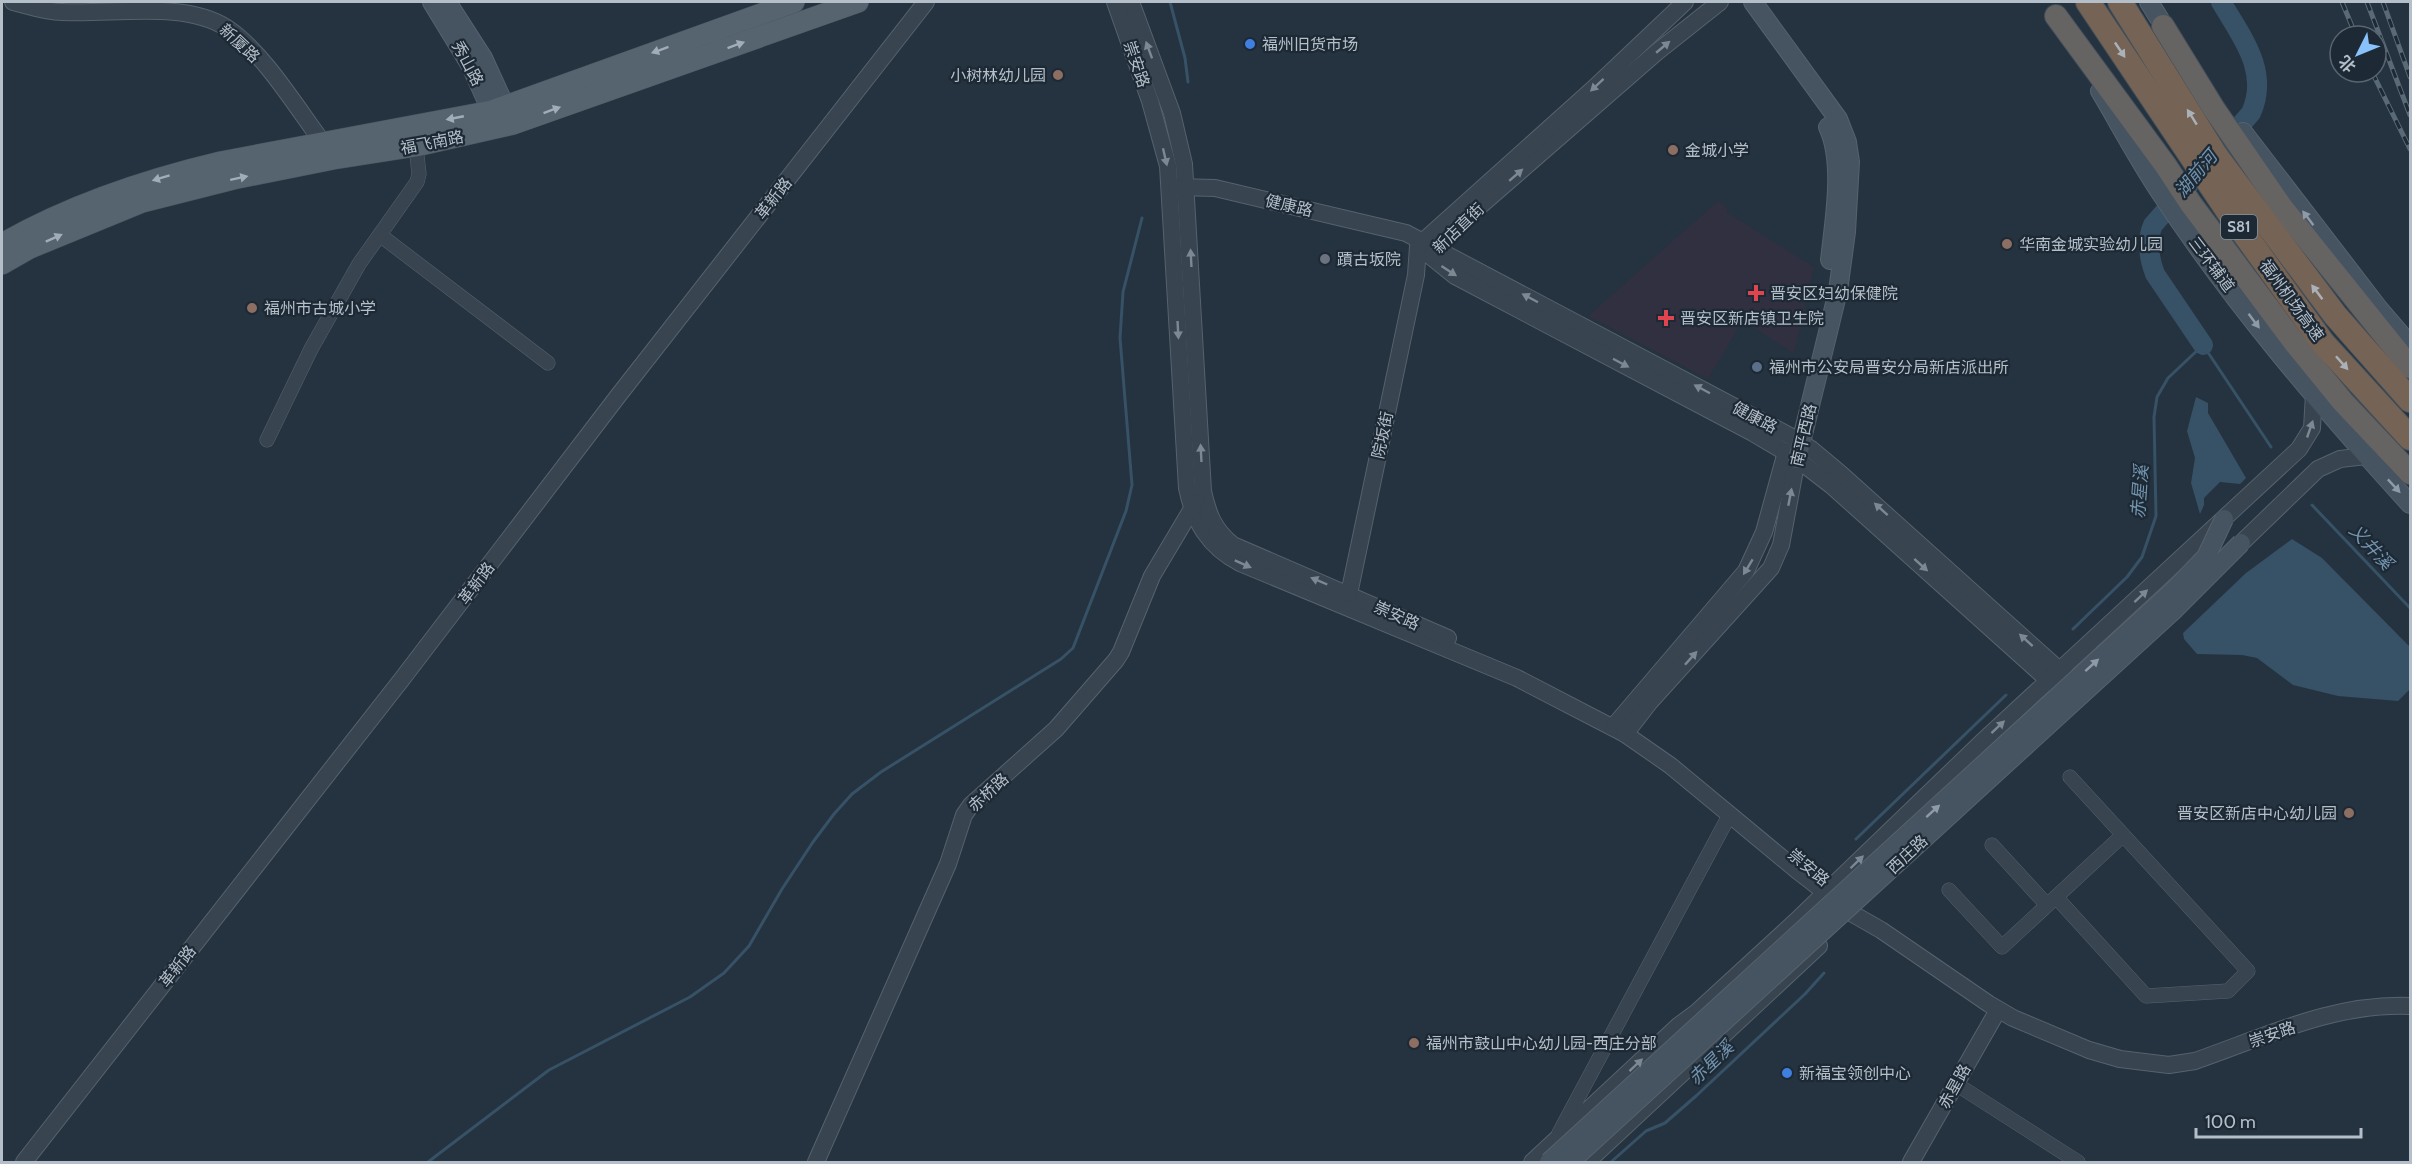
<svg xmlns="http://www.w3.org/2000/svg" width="2412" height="1164" viewBox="0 0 2412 1164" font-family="Cabin,'Noto Sans SC',sans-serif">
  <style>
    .medical { fill: #303040 }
    .water { fill: #375166 }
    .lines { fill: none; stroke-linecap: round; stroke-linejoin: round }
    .stream { stroke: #375166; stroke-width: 3 }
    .river { stroke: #375166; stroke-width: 20 }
    .minor-casing { stroke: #56626d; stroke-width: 15 }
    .tertiary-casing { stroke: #56626d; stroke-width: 18 }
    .secondary-casing { stroke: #56626d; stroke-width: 20 }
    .primary-casing { stroke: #44505b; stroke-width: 22 }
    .trunk-casing { stroke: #434f5a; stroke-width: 24 }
    .motorway-casing { stroke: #434f5a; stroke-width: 26 }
    .minor { stroke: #38444f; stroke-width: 14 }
    .tertiary { stroke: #38444f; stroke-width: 16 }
    .secondary { stroke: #465462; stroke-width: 18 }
    .primary { stroke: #56646f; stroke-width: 21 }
    .trunk { stroke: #666462; stroke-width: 22 }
    .motorway { stroke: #756455; stroke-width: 24 }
    .rail-casing { stroke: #5a6976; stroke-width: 5 }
    .rail { stroke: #1d2934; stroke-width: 3; stroke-dasharray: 9; stroke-linecap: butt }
    .secondary-bridge-casing { stroke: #56626d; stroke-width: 20; stroke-linecap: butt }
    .secondary-bridge { stroke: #465462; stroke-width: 18 }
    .oneway { fill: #a1adb8 }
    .oneway2 { fill: #7c8893 }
    .oneway3 { fill: #abb1b8 }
    .oneway4 { fill: #8e9aa6 }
    .shop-dot { fill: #3f7fe0; stroke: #1d2934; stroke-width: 2 }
    .education-dot { fill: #8d6e63; stroke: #1d2934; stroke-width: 2 }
    .worship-dot { fill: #6b7280; stroke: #1d2934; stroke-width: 2 }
    .health-dot { fill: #e0444e; stroke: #1d2934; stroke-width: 2 }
    .service-dot { fill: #5c6f8a; stroke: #1d2934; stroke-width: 2 }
    .labels { text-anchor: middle; stroke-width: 4.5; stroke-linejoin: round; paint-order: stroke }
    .shield { fill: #1d2934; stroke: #87929d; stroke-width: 1.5 }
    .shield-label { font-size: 15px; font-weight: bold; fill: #b4bfca }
    .street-label { font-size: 16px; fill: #b4bfca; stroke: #1d2934 }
    .poi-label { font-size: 16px; fill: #b4bfca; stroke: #1d2934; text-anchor: start }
    .water-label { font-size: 18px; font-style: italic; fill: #7394ae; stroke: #1d2934 }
  </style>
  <rect width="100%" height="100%" fill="#24333f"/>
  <path class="medical" d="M1718,201L1728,209L1726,212L1814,267L1794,354L1743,320L1708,379L1588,316Z"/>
  <g class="water">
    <path d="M2196,397L2208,403V413L2246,478L2240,484L2220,482L2204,498V505L2200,514L2191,483L2195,458L2187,431Z"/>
    <path d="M2292,539L2322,558L2410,647V689L2398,701L2338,696L2293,685L2257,658L2242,655L2197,654L2184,639L2183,633L2246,573Z"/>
  </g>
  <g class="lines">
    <g class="stream">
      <path d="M1170,2L1185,58L1188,82"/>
      <path d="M2312,505L2410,608"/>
      <path d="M2073,629L2127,577L2142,557L2156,516L2154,417L2157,397L2168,378L2203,345L2271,447"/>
      <path d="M1856,839L2006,695"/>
      <path d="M428,1162L549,1070L690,997L724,973L749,946L782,889L813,842L834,814L852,794L881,772L1061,659L1073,648L1126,511L1132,485L1120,338L1123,292L1142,218"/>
      <path d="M1611,1162L1646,1131L1665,1123L1696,1096L1805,994L1824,973"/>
    </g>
    <path class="river" d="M2203,345L2155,274C2149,258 2146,241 2153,225L2251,113C2270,71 2241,36 2221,2"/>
    <g class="minor-casing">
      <g id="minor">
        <path d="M380,235L548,363"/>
        <path d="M267,440L311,349L359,264L417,182L419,174L416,146"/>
        <path d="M1992,845L2047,905"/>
        <path d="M1949,890L2002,947L2123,835"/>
        <path d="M2056,897L2146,996L2228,991L2248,971L2070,777"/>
        <path d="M1956,1084L2078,1162"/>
        <path d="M1559,1133L1730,814"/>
      </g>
    </g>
    <g class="tertiary-casing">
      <g id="tertiary">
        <path d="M13,2C29,6 45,12 62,12C112,15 184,0 227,28C263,52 297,108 323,143"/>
        <path d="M1115,2L1150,101L1168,166L1187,488C1194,522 1209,547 1240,563L1517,678L1625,734L1671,766L1799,872L1853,914L1881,930L1989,1004L2013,1018L2089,1050L2120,1059L2169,1065L2195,1061C2267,1036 2333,1003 2410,1006"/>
        <path d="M1131,2L1172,113L1184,164L1203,491C1208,514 1214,530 1233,545L1448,638"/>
        <path d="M1176,187L1215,188L1406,233L1790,436L1811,449L1842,475L2066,676"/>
        <path d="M1419,247L1455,276L1753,433L1797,459L1832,486L2057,688"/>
        <path d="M1430,255L1457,226L1657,52L1720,2"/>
        <path d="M2233,551L2318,469L2340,459L2366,456"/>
        <path d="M1349,594L1416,275L1418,246L1593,89L1685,2"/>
        <path d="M1613,727L1746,571L1764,532L1786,452"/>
        <path d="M1625,734L1649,703L1771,568L1781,545L1797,459"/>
        <path d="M24,1162L402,679L618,396L926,2"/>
        <path d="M816,1162L948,864L964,815L971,805L1056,729L1116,660L1121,652L1152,576L1196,502"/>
        <path d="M1532,1162L1678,1026L1697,1012L1795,922L1983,741L2299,449L2312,428L2314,394"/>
        <path d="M1587,1162L1819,946"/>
        <path d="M1911,1162L1998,1010"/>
      </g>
    </g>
    <g class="secondary-casing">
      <g id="secondary">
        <path d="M432,2L471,66L497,124"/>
        <path d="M447,2L483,58L510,117"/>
        <path d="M1753,2L1838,119L1847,142L1850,162L1846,232L1838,291L1797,459"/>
        <path d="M2149,2L2170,36"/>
        <path d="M2100,91C2119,123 2137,157 2158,189C2231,301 2320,405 2410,504"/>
        <path d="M1828,127C1845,163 1834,221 1830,260"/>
        <path d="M2243,132L2379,309L2410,345"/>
      </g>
    </g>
    <g class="primary-casing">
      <g id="primary">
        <path d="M2,244C70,205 145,180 221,162L492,111L794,2"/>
        <path d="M2,264L30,248L142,202L233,179L333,159L416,146L513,124L858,2"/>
      </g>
    </g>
    <g class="trunk-casing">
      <g id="trunk">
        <path d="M2056,16L2166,166L2191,204L2294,342L2343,402L2410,473"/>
        <path d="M2163,26L2214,109L2283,209L2410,367"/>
      </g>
    </g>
    <g class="motorway-casing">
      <g id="motorway">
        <path d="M2088,2L2230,214L2323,343L2410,438"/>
        <path d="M2120,2L2216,156L2335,315L2410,400"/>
      </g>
    </g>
    <use href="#minor" class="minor"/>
    <use href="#tertiary" class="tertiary"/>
    <use href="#secondary" class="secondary"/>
    <use href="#primary" class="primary"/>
    <use href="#trunk" class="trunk"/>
    <use href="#motorway" class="motorway"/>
    <g class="rail-casing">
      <g id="rail">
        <path d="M2342,2L2356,36"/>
        <path d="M2367,2L2410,115"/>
        <path d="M2383,2L2410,77"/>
        <path d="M2372,72L2410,149"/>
      </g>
    </g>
    <use href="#rail" class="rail"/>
    <g class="secondary-bridge-casing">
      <g id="secondary-bridge">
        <path d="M1549,1162L2171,593L2206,557L2224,519"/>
        <path d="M1570,1162L2175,609L2241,543"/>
      </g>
    </g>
    <use href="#secondary-bridge" class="secondary-bridge"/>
  </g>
  <defs><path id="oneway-solid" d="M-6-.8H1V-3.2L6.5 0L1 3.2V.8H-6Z" transform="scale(1.5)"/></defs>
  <g class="oneway">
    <use href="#oneway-solid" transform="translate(736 45) rotate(-20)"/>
    <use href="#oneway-solid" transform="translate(660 50) rotate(160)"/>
    <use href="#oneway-solid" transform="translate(552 110) rotate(-20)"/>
    <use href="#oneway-solid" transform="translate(455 118) rotate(169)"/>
    <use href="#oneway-solid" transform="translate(161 178) rotate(163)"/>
    <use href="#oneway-solid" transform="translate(239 178) rotate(-12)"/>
    <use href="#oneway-solid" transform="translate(54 238) rotate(-24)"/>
  </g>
  <g class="oneway2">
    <use href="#oneway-solid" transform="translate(1663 47) rotate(-40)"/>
    <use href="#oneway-solid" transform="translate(1149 50) rotate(-110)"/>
    <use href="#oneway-solid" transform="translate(1597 85) rotate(137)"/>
    <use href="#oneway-solid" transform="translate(1165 157) rotate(77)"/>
    <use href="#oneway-solid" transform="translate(1516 175) rotate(-41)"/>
    <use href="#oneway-solid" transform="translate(1191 258) rotate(-93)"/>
    <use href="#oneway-solid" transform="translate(1449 271) rotate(33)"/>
    <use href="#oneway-solid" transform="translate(1530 298) rotate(-152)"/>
    <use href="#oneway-solid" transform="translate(1178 330) rotate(87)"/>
    <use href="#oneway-solid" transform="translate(1621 363) rotate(28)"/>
    <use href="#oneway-solid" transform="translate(1702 389) rotate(-152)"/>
    <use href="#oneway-solid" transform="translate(2310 429) rotate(-71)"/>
    <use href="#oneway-solid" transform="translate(1201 453) rotate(-93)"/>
    <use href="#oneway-solid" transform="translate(1790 497) rotate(-79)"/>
    <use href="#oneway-solid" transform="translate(1881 509) rotate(-138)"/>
    <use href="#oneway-solid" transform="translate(1243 564) rotate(24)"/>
    <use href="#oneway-solid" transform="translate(1921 565) rotate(42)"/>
    <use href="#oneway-solid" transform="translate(1748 567) rotate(121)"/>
    <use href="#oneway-solid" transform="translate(1319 581) rotate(-157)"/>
    <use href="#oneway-solid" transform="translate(2141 596) rotate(-43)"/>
    <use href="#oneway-solid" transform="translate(2026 640) rotate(-138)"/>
    <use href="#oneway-solid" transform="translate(1691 658) rotate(-48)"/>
    <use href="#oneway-solid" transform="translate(1998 727) rotate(-43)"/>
    <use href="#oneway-solid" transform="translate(1857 862) rotate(-44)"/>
    <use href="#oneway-solid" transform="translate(1636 1065) rotate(-43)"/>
  </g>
  <g class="oneway3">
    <use href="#oneway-solid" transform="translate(2120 50) rotate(56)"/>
    <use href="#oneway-solid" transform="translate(2192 117) rotate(-122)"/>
    <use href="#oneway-solid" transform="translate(2317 292) rotate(-127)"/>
    <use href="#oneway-solid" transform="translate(2342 363) rotate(48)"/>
  </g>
  <g class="oneway4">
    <use href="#oneway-solid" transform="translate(2308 218) rotate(-127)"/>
    <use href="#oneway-solid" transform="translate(2254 321) rotate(53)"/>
    <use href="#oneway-solid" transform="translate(2394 486) rotate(47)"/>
    <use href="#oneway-solid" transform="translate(2092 665) rotate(-42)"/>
    <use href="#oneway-solid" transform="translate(1933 811) rotate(-42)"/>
  </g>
  <g class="shop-dot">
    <circle cx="1250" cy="44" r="6"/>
    <circle cx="1787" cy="1073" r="6"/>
  </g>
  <g class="education-dot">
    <circle cx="1058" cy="75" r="6"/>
    <circle cx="1673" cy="150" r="6"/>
    <circle cx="2007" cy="244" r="6"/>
    <circle cx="252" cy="308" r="6"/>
    <circle cx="2349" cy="813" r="6"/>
    <circle cx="1414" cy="1043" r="6"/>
  </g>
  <circle class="worship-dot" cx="1325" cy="259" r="6"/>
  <g class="health-dot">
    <path d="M1753 284h6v6h6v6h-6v6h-6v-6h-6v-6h6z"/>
    <path d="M1663 309h6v6h6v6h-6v6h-6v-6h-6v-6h6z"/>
  </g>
  <circle class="service-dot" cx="1757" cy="367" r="6"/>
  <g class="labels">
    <rect class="shield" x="2221" y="215" width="36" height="24" rx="4.5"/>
    <g class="shield-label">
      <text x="2239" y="232">S81</text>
    </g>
    <g class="street-label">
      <text transform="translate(240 43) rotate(43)" y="6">新厦路</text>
      <text transform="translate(468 63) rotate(62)" y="6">秀山路</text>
      <text transform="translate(1137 64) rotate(71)" y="6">崇安路</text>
      <text transform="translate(432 142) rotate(-11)" y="6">福飞南路</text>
      <text transform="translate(773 198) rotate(-52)" y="6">革新路</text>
      <text transform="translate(1289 205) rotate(13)" y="6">健康路</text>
      <text transform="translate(1458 228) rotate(-44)" y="6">新店直街</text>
      <text transform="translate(2212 264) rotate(53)" y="6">三环辅道</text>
      <text transform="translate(2292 300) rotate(54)" y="6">福州机场高速</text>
      <text transform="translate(1755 417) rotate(28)" y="6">健康路</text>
      <text transform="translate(1382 435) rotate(-78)" y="6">院坂街</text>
      <text transform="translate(1803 435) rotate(-77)" y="6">南平西路</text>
      <text transform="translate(476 583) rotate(-53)" y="6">革新路</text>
      <text transform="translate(1397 615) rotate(24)" y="6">崇安路</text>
      <text transform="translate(988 792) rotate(-43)" y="6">赤桥路</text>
      <text transform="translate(1907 854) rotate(-43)" y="6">西庄路</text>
      <text transform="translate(1809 867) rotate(40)" y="6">崇安路</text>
      <text transform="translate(177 966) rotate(-52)" y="6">革新路</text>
      <text transform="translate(2272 1034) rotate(-19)" y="6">崇安路</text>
      <text transform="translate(1954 1086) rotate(-61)" y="6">赤星路</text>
    </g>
    <g class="poi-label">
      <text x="1262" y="50">福州旧货市场</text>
      <text x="1046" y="81" text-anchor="end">小树林幼儿园</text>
      <text x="1685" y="156">金城小学</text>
      <text x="2019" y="250">华南金城实验幼儿园</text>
      <text x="1337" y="265">蹟古坂院</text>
      <text x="1770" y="299">晋安区妇幼保健院</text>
      <text x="264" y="314">福州市古城小学</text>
      <text x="1680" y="324">晋安区新店镇卫生院</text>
      <text x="1769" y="373">福州市公安局晋安分局新店派出所</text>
      <text x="2337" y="819" text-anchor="end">晋安区新店中心幼儿园</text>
      <text x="1426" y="1049">福州市鼓山中心幼儿园-西庄分部</text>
      <text x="1799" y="1079">新福宝领创中心</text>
    </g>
    <g class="water-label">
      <text transform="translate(2196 174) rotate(-50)" y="6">湖前河</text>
      <text transform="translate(2140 492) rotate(-86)" y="6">赤星溪</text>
      <text transform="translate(2371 547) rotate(47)" y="6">义井溪</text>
      <text transform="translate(1711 1063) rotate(-44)" y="6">赤星溪</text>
    </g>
  </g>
  <rect width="2412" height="1164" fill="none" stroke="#b4bfca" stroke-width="6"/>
  <g transform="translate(2358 54) rotate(227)"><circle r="28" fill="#1d2934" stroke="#596570" stroke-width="1.5"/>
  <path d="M0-4.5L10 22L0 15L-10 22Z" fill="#89c2fa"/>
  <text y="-9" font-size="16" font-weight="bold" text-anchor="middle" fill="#b4bfca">北</text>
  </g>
  <path d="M2196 1128v9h165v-9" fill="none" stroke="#b4bfca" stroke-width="3"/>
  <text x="2205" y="1128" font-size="18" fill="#b4bfca" stroke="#1d2934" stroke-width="4.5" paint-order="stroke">100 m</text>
</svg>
